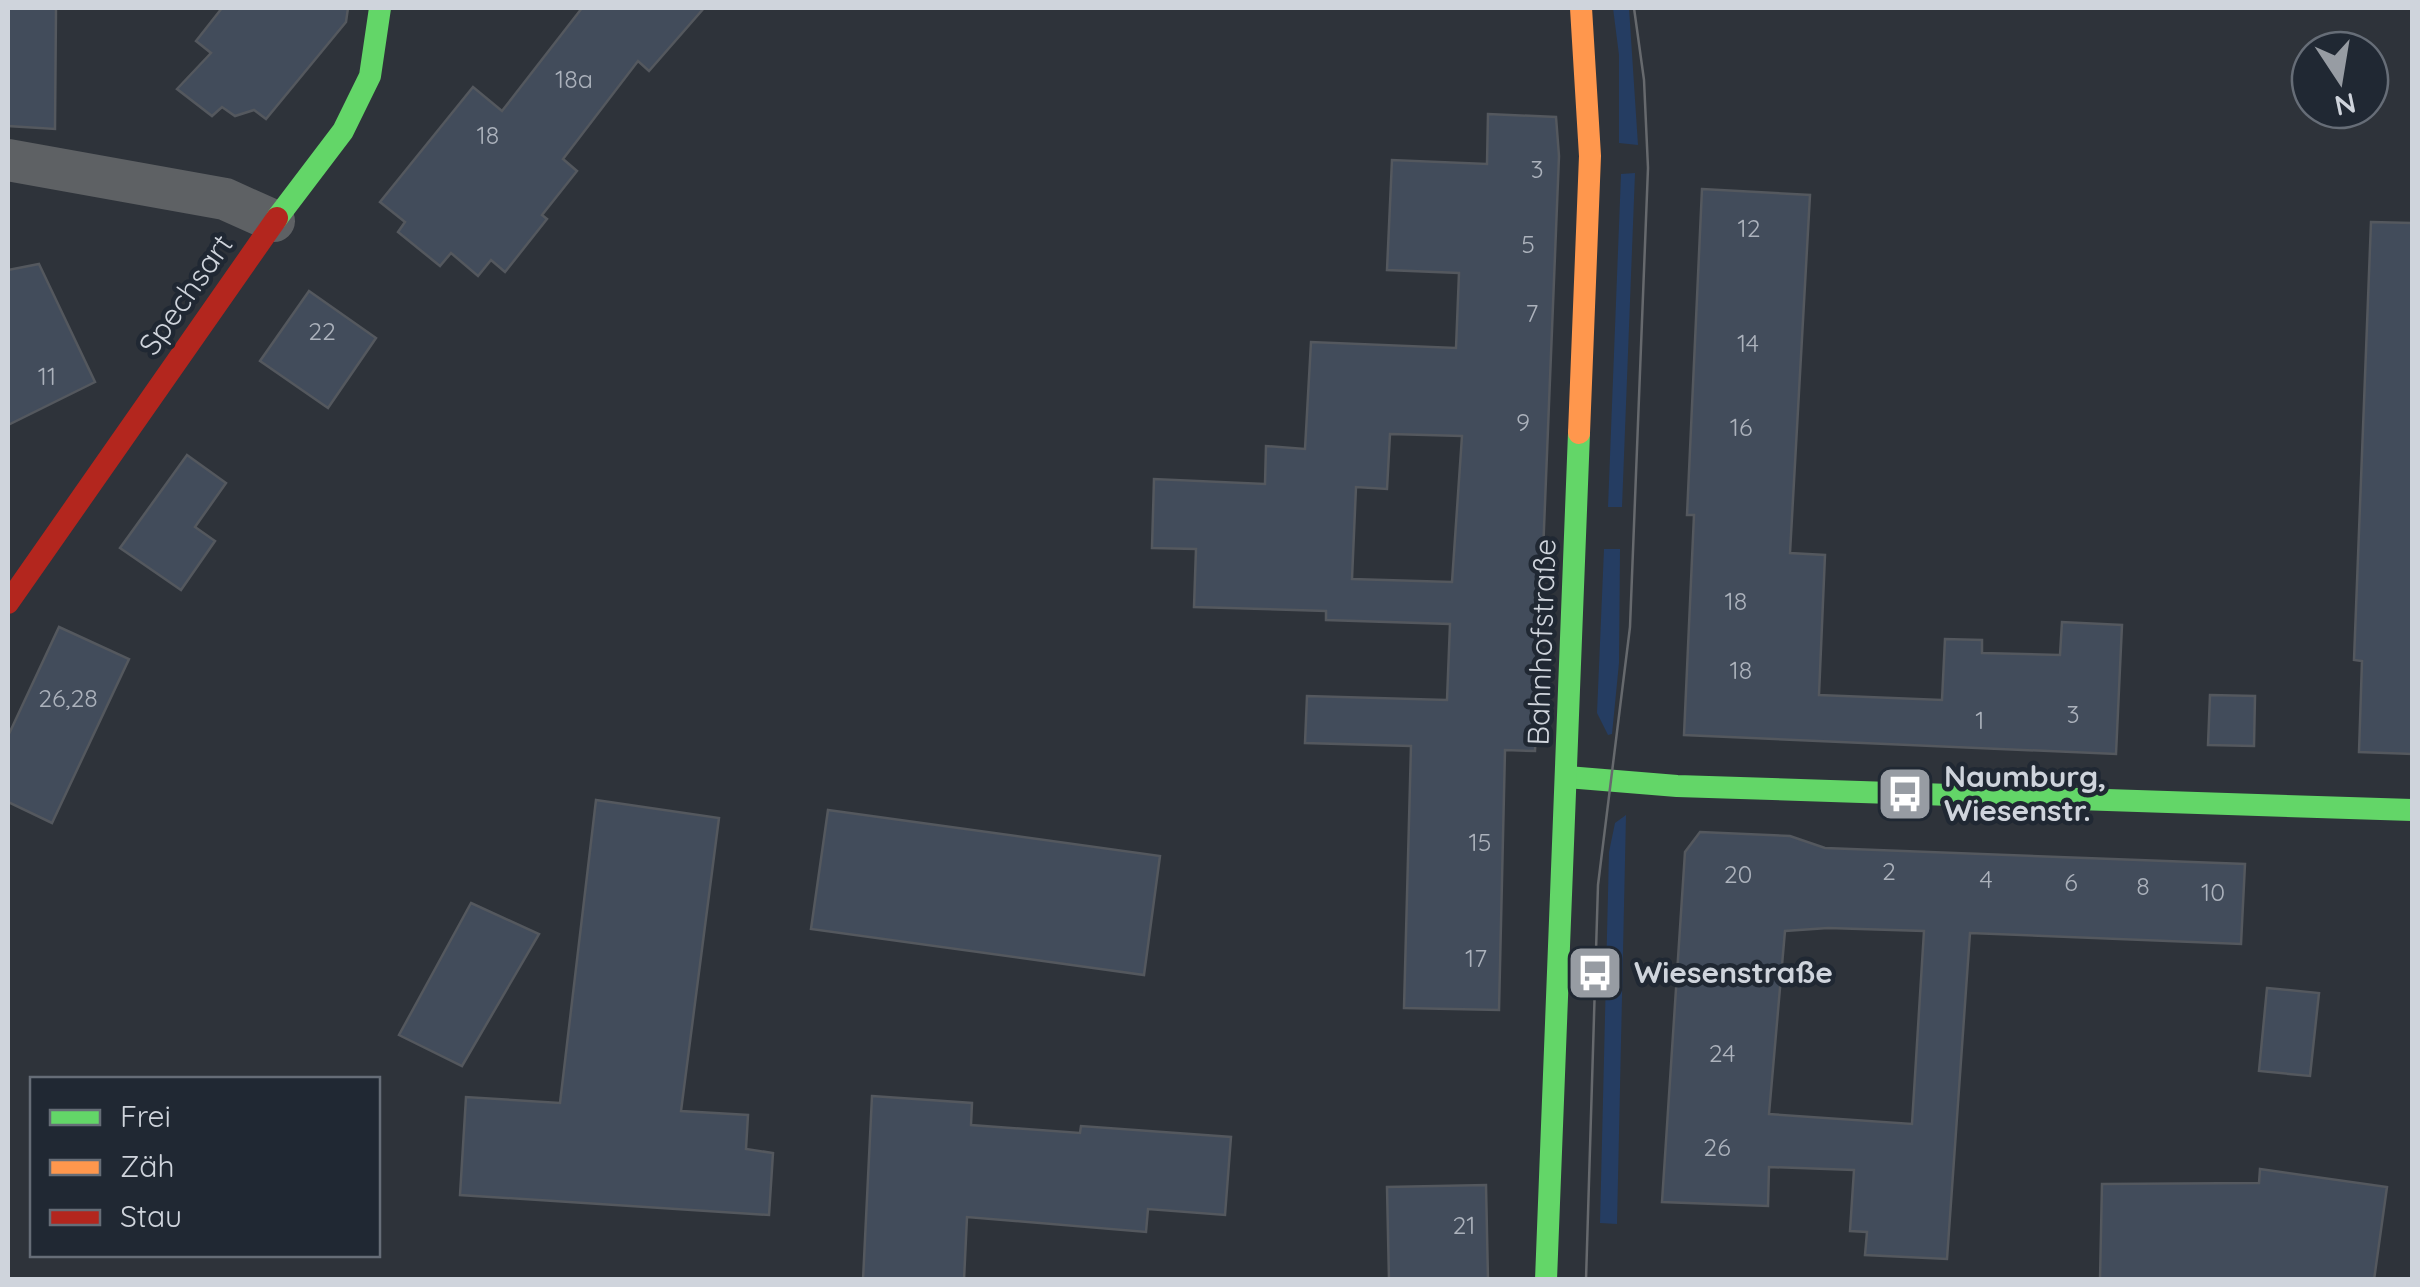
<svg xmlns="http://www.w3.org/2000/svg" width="2420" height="1287" viewBox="0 0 2420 1287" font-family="Quicksand,sans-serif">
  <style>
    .green { fill: #253d62 }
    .building { fill: #424c5b; stroke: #54585e; stroke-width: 2.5; fill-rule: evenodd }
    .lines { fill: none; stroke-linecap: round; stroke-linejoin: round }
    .street { stroke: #5e6164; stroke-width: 42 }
    .fast { stroke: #63d668; stroke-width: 22 }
    .slow { stroke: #ff974d; stroke-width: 22 }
    .jam { stroke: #b3261e; stroke-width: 22 }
    .tram { stroke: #66696d; stroke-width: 2.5 }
    .labels { text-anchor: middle; stroke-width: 9; stroke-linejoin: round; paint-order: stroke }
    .number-label { font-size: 25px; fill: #acb2bc }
    .street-label { font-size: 30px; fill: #cfd4dc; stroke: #202833 }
    .poi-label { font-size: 30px; font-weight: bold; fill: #cfd4dc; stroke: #202833; text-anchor: start }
  </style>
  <rect width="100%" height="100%" fill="#2e333a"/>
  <g class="green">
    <path d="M1613,8H1629L1638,145L1619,143V55Z"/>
    <path d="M1635,173L1622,507H1608L1621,174Z"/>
    <path d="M1604,549H1620L1619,663L1612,734L1608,735L1597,713Z"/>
    <path d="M1626,815L1617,1224L1600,1223L1609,852L1615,823Z"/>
  </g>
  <g class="building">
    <path d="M8,8H56L55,129L8,126Z"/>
    <path d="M222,8H348L346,22L266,119L254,110L235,116L222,107L212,116L177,89L211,53L196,41Z"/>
    <path d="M582,8H704L649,71L638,61L563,159L577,171L542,215L547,219L505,272L491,260L478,276L451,253L440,266L398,232L405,222L380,202L473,87L502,111Z"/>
    <path d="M1488,114L1556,117L1559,156L1535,751L1505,750L1499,1010L1404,1008L1411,746L1305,743L1307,696L1447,700L1450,624L1326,620V611L1194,607L1196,549L1152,548L1154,479L1265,484L1266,446L1305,449L1311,342L1456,348L1459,273L1387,270L1392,160L1487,164ZM1390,434L1462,436L1452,582L1352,579L1356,487L1387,489Z"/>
    <path d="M1702,189L1810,195L1790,553L1825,555L1819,695L1942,700L1945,639L1982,640V653L2060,655L2062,622L2122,625L2116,754L1684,735L1694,515H1687Z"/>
    <path d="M2371,222L2412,223V754L2359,752L2362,661L2354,660Z"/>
    <path d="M39,264L95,382L8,425V270Z"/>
    <path d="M309,291L376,338L328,408L260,361Z"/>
    <path d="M187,455L226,483L195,527L215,541L181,590L120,548Z"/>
    <path d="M59,627L129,659L52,823L8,802V736Z"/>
    <path d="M2210,695L2255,696L2254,746L2208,745Z"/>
    <path d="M596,800L719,818L681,1111L748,1115L746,1149L773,1153L769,1215L460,1195L466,1097L560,1103Z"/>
    <path d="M828,810L1160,856L1144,975L811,929Z"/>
    <path d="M1700,832L1790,836L1825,848L2245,864L2241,944L1970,933L1947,1259L1865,1255L1867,1232L1850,1231L1854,1170L1769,1167L1768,1206L1662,1202L1685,852ZM1828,928L1924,931L1912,1124L1769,1114L1785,931Z"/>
    <path d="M471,903L539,934L462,1066L399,1035Z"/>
    <path d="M2267,988L2319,993L2310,1076L2259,1071Z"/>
    <path d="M872,1096L972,1103L971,1125L1080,1133L1081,1126L1231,1137L1225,1215L1148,1209L1146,1232L967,1217L964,1280H863Z"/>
    <path d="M2260,1169L2387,1187L2374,1280H2100L2102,1184L2259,1183Z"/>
    <path d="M1486,1185L1488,1280H1389L1387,1187Z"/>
  </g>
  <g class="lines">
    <path class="street" d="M8,160L225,199L274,221"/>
    <g class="fast">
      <path d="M277,218L343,131L370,76L380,8"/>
      <path d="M1567,777L1677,786L2412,810"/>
      <path d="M1546,1280L1579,433"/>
    </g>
    <path class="slow" d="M1579,433L1590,156L1581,8"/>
    <path class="jam" d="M8,603L277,218"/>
    <path class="tram" d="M1586,1280L1598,885L1630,627L1648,168L1644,80L1634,8"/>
  </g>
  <defs>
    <g id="bus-square" transform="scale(2.875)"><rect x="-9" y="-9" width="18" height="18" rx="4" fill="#979ca3" stroke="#202833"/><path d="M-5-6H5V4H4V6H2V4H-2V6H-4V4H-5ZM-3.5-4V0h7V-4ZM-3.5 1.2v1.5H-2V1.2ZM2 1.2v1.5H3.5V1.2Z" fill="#fff"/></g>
  </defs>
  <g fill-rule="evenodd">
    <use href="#bus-square" x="1905" y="794"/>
    <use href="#bus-square" x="1595" y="973"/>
  </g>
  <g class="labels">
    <g class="number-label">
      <text x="574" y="88">18a</text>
      <text x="488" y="144">18</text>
      <text x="1537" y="178">3</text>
      <text x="1749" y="237">12</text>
      <text x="1528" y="253">5</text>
      <text x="1532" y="322">7</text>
      <text x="322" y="340">22</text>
      <text x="1748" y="352">14</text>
      <text x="47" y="385">11</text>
      <text x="1523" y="431">9</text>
      <text x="1741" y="436">16</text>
      <text x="1736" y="610">18</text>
      <text x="1741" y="679">18</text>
      <text x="68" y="707">26,28</text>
      <text x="2073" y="723">3</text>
      <text x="1980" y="729">1</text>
      <text x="1480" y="851">15</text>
      <text x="1889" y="880">2</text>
      <text x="1738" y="883">20</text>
      <text x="1986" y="888">4</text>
      <text x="2071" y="891">6</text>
      <text x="2143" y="895">8</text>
      <text x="2213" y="901">10</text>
      <text x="1476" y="967">17</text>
      <text x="1722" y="1062">24</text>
      <text x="1717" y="1156">26</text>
      <text x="1464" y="1234">21</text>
    </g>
    <g class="street-label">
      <text transform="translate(186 295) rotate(-55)" y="10">Spechsart</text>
      <text transform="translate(1542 642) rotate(-88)" y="10">Bahnhofstraße</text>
    </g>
    <g class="poi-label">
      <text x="1944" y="787">Naumburg,<tspan x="1944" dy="34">Wiesenstr.</tspan></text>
      <text x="1634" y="983">Wiesenstraße</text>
    </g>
  </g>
  <rect width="2420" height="1287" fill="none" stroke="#cfd4dc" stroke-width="20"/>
  <rect x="30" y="1077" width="350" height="180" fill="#202833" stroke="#666d77" stroke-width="2.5"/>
  <rect x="50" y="1110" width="50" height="15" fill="#63d668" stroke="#666d77" stroke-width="2.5"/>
  <text x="120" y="1127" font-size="30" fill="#cfd4dc">Frei</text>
  <rect x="50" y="1160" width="50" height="15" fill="#ff974d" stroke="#666d77" stroke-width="2.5"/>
  <text x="120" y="1177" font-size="30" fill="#cfd4dc">Zäh</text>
  <rect x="50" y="1210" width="50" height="15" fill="#b3261e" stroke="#666d77" stroke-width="2.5"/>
  <text x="120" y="1227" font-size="30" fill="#cfd4dc">Stau</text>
  <g transform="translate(2340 80) rotate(168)"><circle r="48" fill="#202833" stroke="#666d77" stroke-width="2.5"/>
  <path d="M0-8L18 38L0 25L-18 38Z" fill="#979ca3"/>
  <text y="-15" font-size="28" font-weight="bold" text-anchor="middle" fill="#cfd4dc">N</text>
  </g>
</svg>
